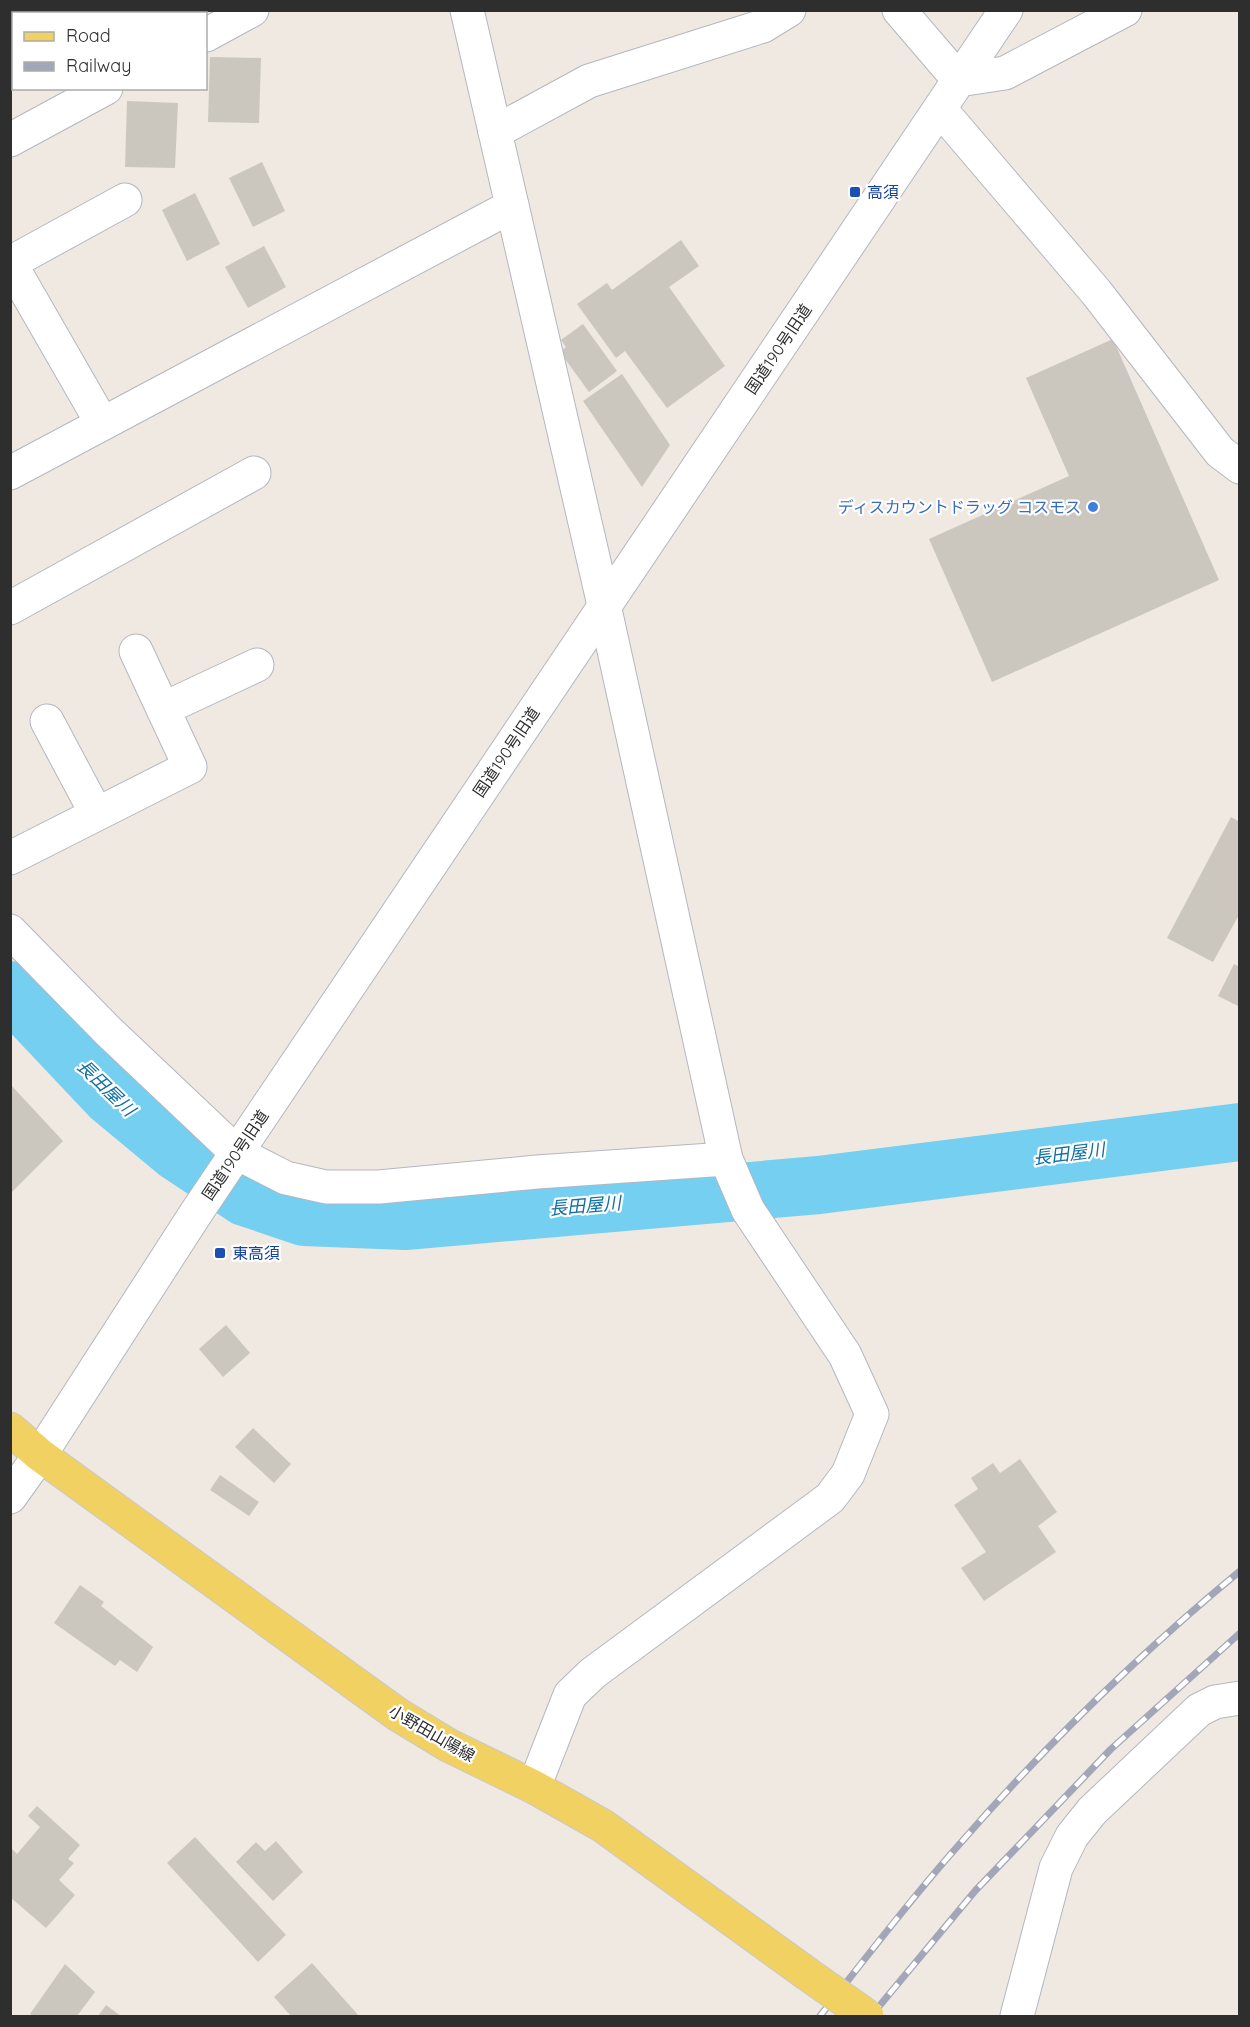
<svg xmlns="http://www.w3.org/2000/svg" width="1250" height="2027" viewBox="0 0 1250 2027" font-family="Quicksand,'Noto Sans JP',sans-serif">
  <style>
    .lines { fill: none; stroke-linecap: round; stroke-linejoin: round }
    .river { stroke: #75cff0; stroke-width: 58 }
    .building { fill: #cbc7bf }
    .street-casing { stroke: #b4b7c1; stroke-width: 35 }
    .secondary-casing { stroke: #b4b7c1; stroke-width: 35 }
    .primary-casing { stroke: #c9c9c9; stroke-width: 35 }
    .street { stroke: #fff; stroke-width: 33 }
    .secondary { stroke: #fff; stroke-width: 33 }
    .primary { stroke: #f2d163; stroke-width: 33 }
    .rail-casing { stroke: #a3a6b8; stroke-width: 7 }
    .rail { stroke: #fff; stroke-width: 4.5; stroke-dasharray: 14; stroke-linecap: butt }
    .primary-bridge-casing { stroke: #c9c9c9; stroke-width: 35; stroke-linecap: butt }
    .primary-bridge { stroke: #f2d163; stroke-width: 33 }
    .transit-dot { fill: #1a4fb4; stroke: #fff; stroke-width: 2 }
    .shop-dot { fill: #3f7fe0; stroke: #fff; stroke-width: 2 }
    .labels { text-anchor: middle; stroke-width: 4.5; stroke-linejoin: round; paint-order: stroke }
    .transit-label { font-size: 16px; fill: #164399; stroke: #fff; text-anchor: start }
    .street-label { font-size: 16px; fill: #2e2e2e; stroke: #fff }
    .shop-label { font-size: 16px; fill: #366cbe; stroke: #fff; text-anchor: end }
    .water-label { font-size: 18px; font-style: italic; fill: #0d6fa3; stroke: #fff }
  </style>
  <rect width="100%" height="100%" fill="#efe9e1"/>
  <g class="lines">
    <path class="river" d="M10,990L111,1097L176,1151L245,1197L304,1217L405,1221L819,1185L1240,1132"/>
  </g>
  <g class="building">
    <path d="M210,57L261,58L259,123L208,122Z"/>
    <path d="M127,101L178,103L175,168L125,167Z"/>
    <path d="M262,162L285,211L253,227L229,178Z"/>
    <path d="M195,193L220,244L187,261L162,210Z"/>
    <path d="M681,240L699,266L669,287L725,366L667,408L625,351L616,358L577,304L607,283L612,290Z"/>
    <path d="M264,246L286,287L248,308L225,267Z"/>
    <path d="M583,324L617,371L589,392L560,352L566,347L561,340Z"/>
    <path d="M1113,339L1219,580L992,682L929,539L1069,476L1026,378Z"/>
    <path d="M622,374L670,445L642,487L583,401Z"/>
    <path d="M1231,817L1240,822V913L1213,962L1167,938Z"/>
    <path d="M1234,964L1240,967V1007L1218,996Z"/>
    <path d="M10,1084L63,1141L10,1194Z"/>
    <path d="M226,1325L250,1353L223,1377L199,1349Z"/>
    <path d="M253,1428L291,1464L274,1483L235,1447Z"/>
    <path d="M1020,1459L1057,1512L1038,1526L1056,1552L984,1601L961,1568L986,1552L954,1505L978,1489L971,1478L993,1463L1000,1473Z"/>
    <path d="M220,1475L259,1502L249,1516L210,1490Z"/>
    <path d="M80,1585L104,1602L101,1606L153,1647L137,1672L120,1660L115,1666L54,1623Z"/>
    <path d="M37,1806L80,1845L68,1859L74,1863L59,1880L75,1895L46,1928L10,1897V1850L12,1849L17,1854L40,1827L28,1816Z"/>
    <path d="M195,1837L286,1935L258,1962L167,1863Z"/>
    <path d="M276,1841L303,1872L273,1901L236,1862L256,1842L265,1851Z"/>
    <path d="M312,1963L359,2016H291L274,1997Z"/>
    <path d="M65,1964L95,1992L77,2016H33L30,2014Z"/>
    <path d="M106,2005L121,2016H98Z"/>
  </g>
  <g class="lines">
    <g class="street-casing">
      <g id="street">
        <path d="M467,10L604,605L726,1159L748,1210L845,1355L872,1414L848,1474L830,1498L593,1673L570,1695L534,1787"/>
        <path d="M206,35L252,10"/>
        <path d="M959,80L1005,73L1125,10"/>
        <path d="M940,109L1096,292L1220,452L1240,467"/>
        <path d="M495,132L589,81L763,26L789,10"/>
        <path d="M10,140L106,88"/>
        <path d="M10,263L102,423"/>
        <path d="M10,263L125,200"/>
        <path d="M10,473L512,206"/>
        <path d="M10,608L254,473"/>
        <path d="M163,709L257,665"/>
        <path d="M47,721L96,813"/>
        <path d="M10,858L190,767L136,651"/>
        <path d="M10,931L108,1031L237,1153L286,1178L326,1187H379L537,1172L726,1159"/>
        <path d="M1017,2016L1056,1868L1072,1836L1092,1811L1199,1710L1215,1702L1240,1698"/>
      </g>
    </g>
    <g class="secondary-casing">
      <g id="secondary">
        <path d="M899,10L959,80"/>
        <path d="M10,1497L40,1455L196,1213L1006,10"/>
      </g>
    </g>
    <g class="primary-casing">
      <path id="primary" d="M10,1429L40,1455L397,1714L448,1745L534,1787L603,1826L806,1973"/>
    </g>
    <use href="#street" class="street"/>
    <use href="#secondary" class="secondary"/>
    <use href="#primary" class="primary"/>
    <g class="rail-casing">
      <g id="rail">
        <path d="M820,2016C865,1959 909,1901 957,1847C1043,1748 1138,1655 1240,1571"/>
        <path d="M871,2016L975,1891L1111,1749L1240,1633"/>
      </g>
    </g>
    <use href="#rail" class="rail"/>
    <g class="primary-bridge-casing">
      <path id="primary-bridge" d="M806,1973L867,2016"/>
    </g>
    <use href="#primary-bridge" class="primary-bridge"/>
  </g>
  <g class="transit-dot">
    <rect x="849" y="186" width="12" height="12" rx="3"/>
    <rect x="214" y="1247" width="12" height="12" rx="3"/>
  </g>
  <circle class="shop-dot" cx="1093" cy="507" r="6"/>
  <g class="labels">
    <g class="transit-label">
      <text x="867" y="198">高須</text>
      <text x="232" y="1259">東高須</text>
    </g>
    <g class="street-label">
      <text transform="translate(778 349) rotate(-56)" y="6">国道190号旧道</text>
      <text transform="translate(506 752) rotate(-56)" y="6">国道190号旧道</text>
      <text transform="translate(235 1155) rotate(-56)" y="6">国道190号旧道</text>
      <text transform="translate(432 1733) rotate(30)" y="6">小野田山陽線</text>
    </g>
    <g class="shop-label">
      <text x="1081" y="513">ディスカウントドラッグ コスモス</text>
    </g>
    <g class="water-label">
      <text transform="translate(106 1088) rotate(44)" y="6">長田屋川</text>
      <text transform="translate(1069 1154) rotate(-7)" y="6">長田屋川</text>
      <text transform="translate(585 1206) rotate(-5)" y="6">長田屋川</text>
    </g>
  </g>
  <rect width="1250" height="2027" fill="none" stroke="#2e2e2e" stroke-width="24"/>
  <rect x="12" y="12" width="195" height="78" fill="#ffffff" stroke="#ababab" stroke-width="1.5"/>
  <rect x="24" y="32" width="30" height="9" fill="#f2d163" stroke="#ababab" stroke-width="1.5"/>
  <text x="66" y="42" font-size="18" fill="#2e2e2e">Road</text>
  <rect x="24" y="62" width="30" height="9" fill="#a3a6b8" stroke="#ababab" stroke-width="1.5"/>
  <text x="66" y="72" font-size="18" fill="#2e2e2e">Railway</text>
</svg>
